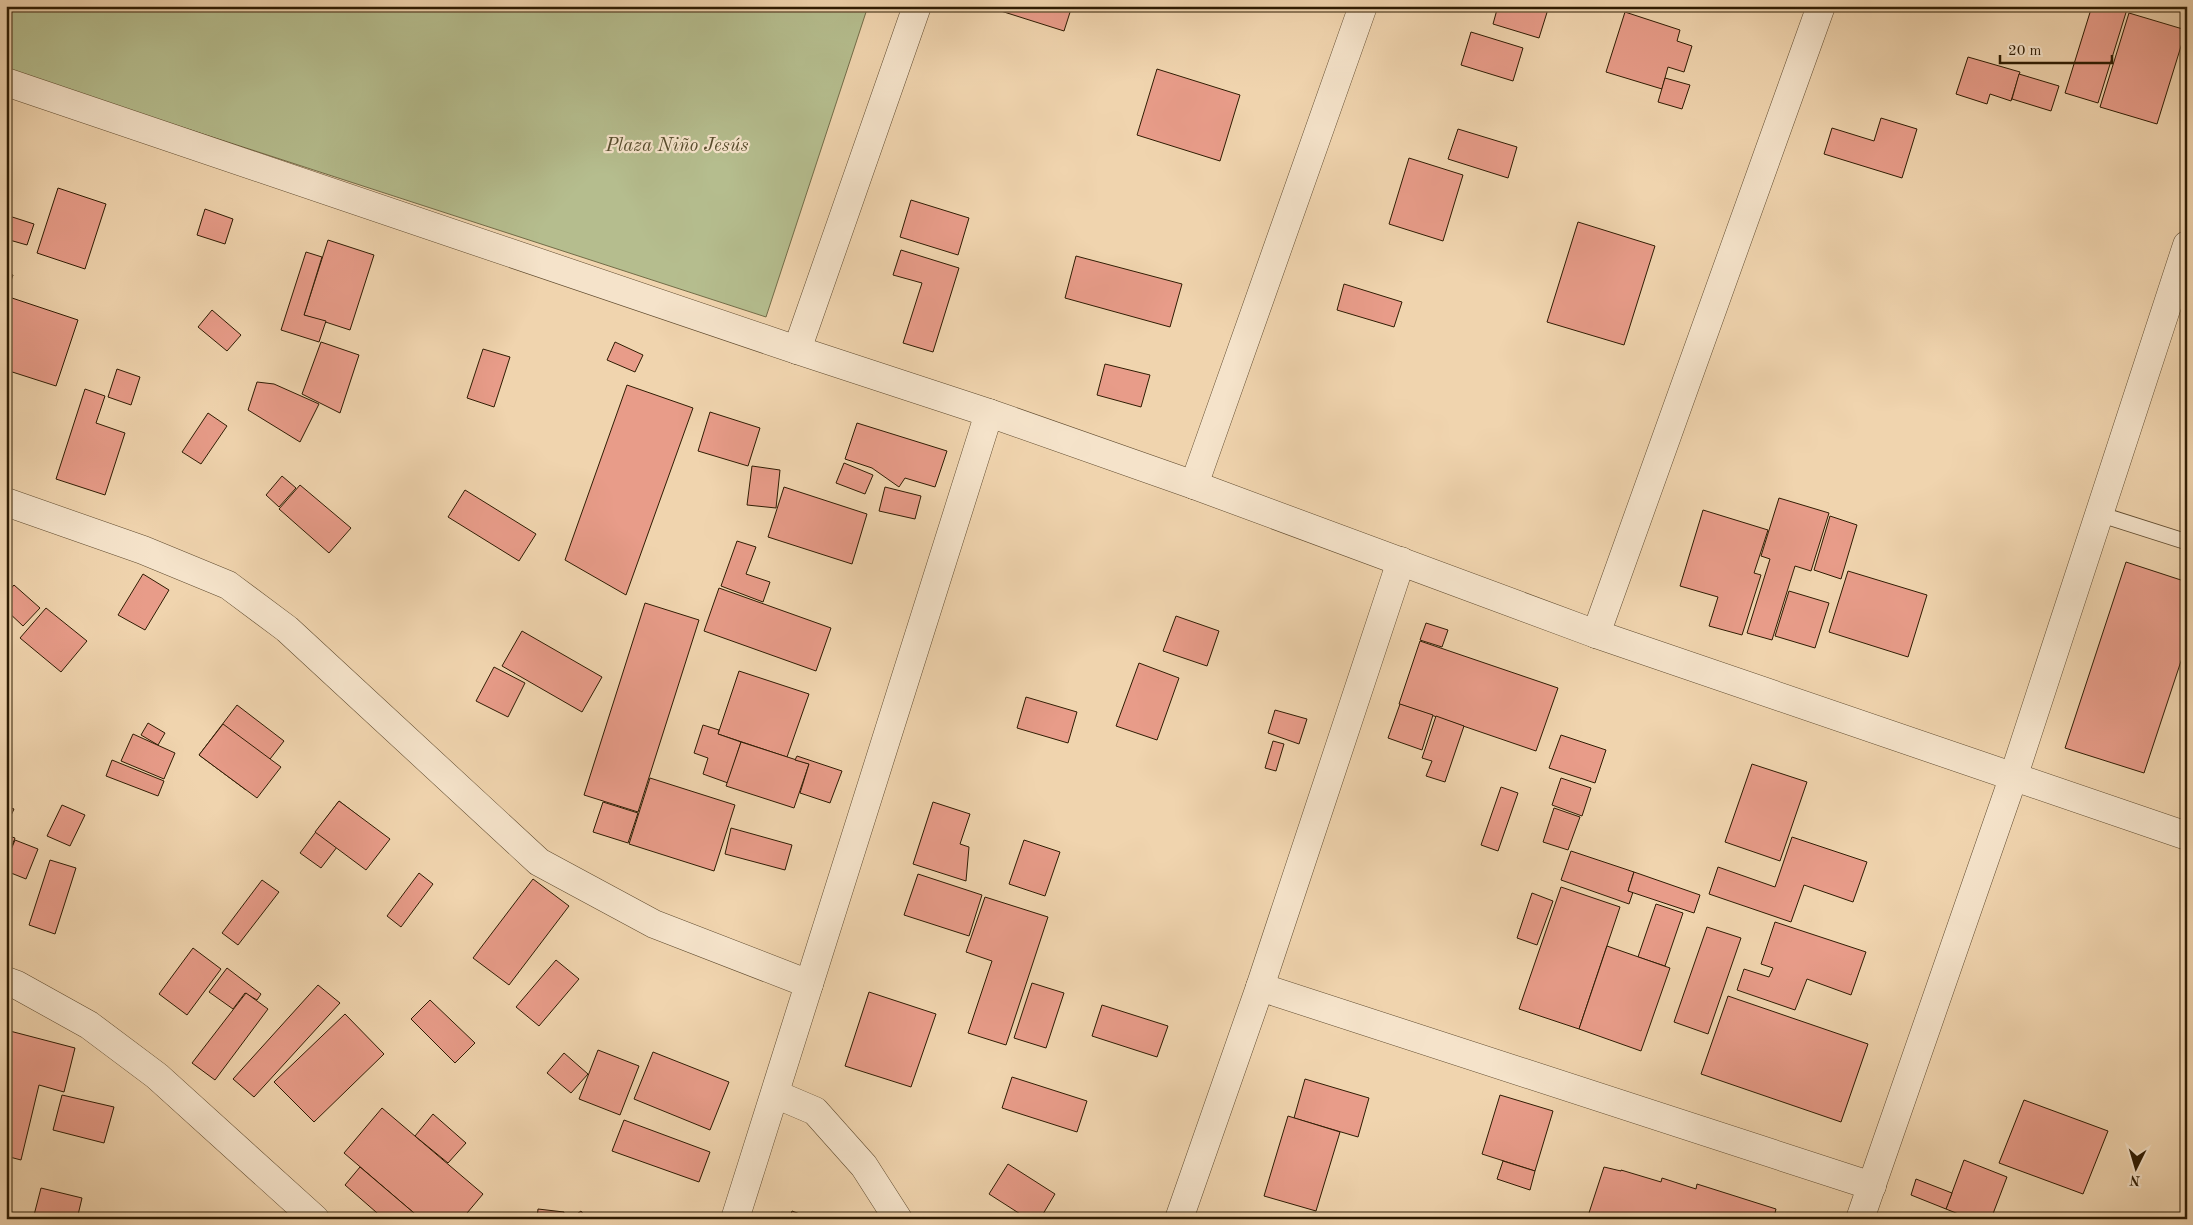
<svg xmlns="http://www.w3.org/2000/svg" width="2193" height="1225" viewBox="0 0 2193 1225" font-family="'Old Standard TT',serif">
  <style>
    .green { fill: #b5bd8e; stroke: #726c48 }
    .building { fill: #e89c89; stroke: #2f1c03 }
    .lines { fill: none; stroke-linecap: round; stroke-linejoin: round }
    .service-casing { stroke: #5f4a2e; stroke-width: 17 }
    .minor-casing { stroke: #5f4a2e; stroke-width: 29 }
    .service { stroke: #f5e3ca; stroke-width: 15 }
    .minor { stroke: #f5e3ca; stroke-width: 28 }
    .labels { text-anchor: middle; stroke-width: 4.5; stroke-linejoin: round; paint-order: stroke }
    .park-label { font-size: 19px; font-style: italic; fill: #574c2d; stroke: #f5e3ca }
  </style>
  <rect width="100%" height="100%" fill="#f0d4ae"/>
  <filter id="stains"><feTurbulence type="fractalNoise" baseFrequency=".004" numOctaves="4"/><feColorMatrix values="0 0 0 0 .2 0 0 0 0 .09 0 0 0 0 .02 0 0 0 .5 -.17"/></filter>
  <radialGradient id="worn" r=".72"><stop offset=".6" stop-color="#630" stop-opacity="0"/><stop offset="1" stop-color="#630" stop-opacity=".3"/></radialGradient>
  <path class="green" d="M6,6H868L766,317L6,70Z"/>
  <g class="building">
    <path d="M985,6H1072L1064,31Z"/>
    <path d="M1498,6H1549L1539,38L1493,24Z"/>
    <path d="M2092,6H2128L2098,103L2065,93Z"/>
    <path d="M1625,12L1680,30L1677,41L1692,46L1684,72L1668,67L1662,89L1606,72Z"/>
    <path d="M2129,13L2186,30L2157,124L2100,107Z"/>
    <path d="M1471,32L1523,48L1513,81L1461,65Z"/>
    <path d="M1968,57L2020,72L2011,101L1990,94L1987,104L1956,94Z"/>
    <path d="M1157,69L1240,95L1220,161L1137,135Z"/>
    <path d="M2019,74L2059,86L2051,111L2012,99Z"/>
    <path d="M1665,78L1690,85L1682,109L1658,102Z"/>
    <path d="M1881,118L1917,129L1902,178L1824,154L1832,128L1874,141Z"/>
    <path d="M1458,129L1517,147L1508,178L1448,159Z"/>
    <path d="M1409,158L1463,175L1443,241L1389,224Z"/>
    <path d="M58,188L106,204L85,269L37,253Z"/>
    <path d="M911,200L969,218L958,255L900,237Z"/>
    <path d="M205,209L233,219L225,244L197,235Z"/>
    <path d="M6,215L34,224L27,245L6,239Z"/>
    <path d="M1578,222L1655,246L1624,345L1547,322Z"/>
    <path d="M328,240L374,255L350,330L304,315Z"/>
    <path d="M901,250L959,268L933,352L903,343L922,283L893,275Z"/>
    <path d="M306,252L322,257L304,315L326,321L319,342L281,330Z"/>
    <path d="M1076,256L1182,284L1170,327L1065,298Z"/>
    <path d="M6,273L13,275L6,295Z"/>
    <path d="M1344,284L1402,302L1394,327L1337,310Z"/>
    <path d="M6,296L78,320L56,386L6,370Z"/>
    <path d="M212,310L241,335L227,351L198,327Z"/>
    <path d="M321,342L359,355L340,413L302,394Z"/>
    <path d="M615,342L643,355L635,372L607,360Z"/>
    <path d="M483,349L510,357L494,407L467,398Z"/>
    <path d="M1105,364L1150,375L1141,407L1097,395Z"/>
    <path d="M117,369L140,377L131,405L108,397Z"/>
    <path d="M257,382L274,384L319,404L300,442L248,410Z"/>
    <path d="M627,385L693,408L626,595L565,560Z"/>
    <path d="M85,389L105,396L96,423L125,433L105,495L56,479Z"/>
    <path d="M710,412L760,428L748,466L698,451Z"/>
    <path d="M208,413L227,426L201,464L182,452Z"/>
    <path d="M857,423L947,451L935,487L905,478L899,487L872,468L845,459Z"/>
    <path d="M844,463L873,475L865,494L836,483Z"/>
    <path d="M752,466L780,470L776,508L747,505Z"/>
    <path d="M282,476L296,488L279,507L266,495Z"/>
    <path d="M300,485L351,528L329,553L279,509Z"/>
    <path d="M784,487L867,514L852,564L768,537Z"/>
    <path d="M885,487L921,496L915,519L879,511Z"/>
    <path d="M465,490L536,534L519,561L448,517Z"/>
    <path d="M1779,498L1829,513L1811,571L1795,566L1772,640L1747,633L1770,559L1761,556Z"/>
    <path d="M1703,510L1768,530L1754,573L1761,575L1742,635L1709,626L1718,597L1680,586Z"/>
    <path d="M1830,516L1857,525L1841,579L1814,570Z"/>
    <path d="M737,541L756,547L746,574L770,582L763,602L721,586Z"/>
    <path d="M2126,562L2187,582V643L2144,773L2065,748Z"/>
    <path d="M1848,571L1927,595L1908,657L1829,632Z"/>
    <path d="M143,574L169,590L145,630L118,615Z"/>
    <path d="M14,585L40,608L23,626L6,610V594Z"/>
    <path d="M719,588L831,628L816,671L704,631Z"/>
    <path d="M1789,591L1829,603L1815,648L1775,636Z"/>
    <path d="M645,603L699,620L638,812L584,795Z"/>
    <path d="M46,608L87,641L61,672L20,638Z"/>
    <path d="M1176,616L1219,631L1207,666L1163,651Z"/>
    <path d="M1426,623L1448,630L1442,647L1420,640Z"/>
    <path d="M522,631L602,677L582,712L502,666Z"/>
    <path d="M1420,641L1558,688L1536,751L1399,704Z"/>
    <path d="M1139,663L1179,678L1157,740L1116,726Z"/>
    <path d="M494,667L525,683L508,717L476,701Z"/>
    <path d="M739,671L809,694L787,757L718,734Z"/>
    <path d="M1026,697L1077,712L1068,743L1017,728Z"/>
    <path d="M1400,704L1433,715L1422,750L1388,738Z"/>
    <path d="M237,705L284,741L246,790L199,755Z"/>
    <path d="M1275,710L1307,719L1299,744L1268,733Z"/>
    <path d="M1436,716L1464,726L1445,782L1426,776L1432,761L1422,758Z"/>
    <path d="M148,723L165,733L158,745L141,735Z"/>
    <path d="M223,724L281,767L257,798L199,755Z"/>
    <path d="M703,725L719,730L718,734L741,742L728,783L703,774L708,758L694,753Z"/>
    <path d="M133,734L175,753L164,779L121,761Z"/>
    <path d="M1561,735L1606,750L1595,783L1549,768Z"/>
    <path d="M1273,741L1284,744L1276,771L1265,768Z"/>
    <path d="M741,742L809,764L794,808L726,786Z"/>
    <path d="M797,756L842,771L830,803L800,793L809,764L795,760Z"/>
    <path d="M112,760L164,781L158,796L106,776Z"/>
    <path d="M1752,764L1807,782L1780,861L1725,842Z"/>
    <path d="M650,778L735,805L714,871L629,844Z"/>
    <path d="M1561,778L1591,788L1582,816L1552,805Z"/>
    <path d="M1501,787L1518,793L1498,851L1481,845Z"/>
    <path d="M339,801L360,817L321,868L300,853Z"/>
    <path d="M339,801L390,839L366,870L315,832Z"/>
    <path d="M603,802L638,813L628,843L593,832Z"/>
    <path d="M933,802L970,814L960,844L969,847L966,881L913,864Z"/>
    <path d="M62,805L85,815L70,846L47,836Z"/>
    <path d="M6,806L14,809L6,826Z"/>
    <path d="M1554,808L1580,817L1568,850L1543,842Z"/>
    <path d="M731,828L792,845L785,870L725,854Z"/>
    <path d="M6,835L15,838L6,861Z"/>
    <path d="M1792,837L1867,862L1853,902L1804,885L1791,922L1709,894L1718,867L1775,887Z"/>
    <path d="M15,840L38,849L26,879L6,871V862Z"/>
    <path d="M1024,840L1060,852L1045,896L1009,884Z"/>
    <path d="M1571,851L1634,872L1628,891L1633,892L1629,904L1561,880Z"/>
    <path d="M50,860L76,868L55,934L29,925Z"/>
    <path d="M1634,872L1700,895L1694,913L1628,891Z"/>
    <path d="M419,873L433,884L401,927L387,916Z"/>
    <path d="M918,874L982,895L969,936L904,915Z"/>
    <path d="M533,879L569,906L509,985L473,958Z"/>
    <path d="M262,880L279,892L238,945L222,933Z"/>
    <path d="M1561,887L1620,907L1579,1029L1519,1009Z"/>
    <path d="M1532,893L1553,901L1537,945L1517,938Z"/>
    <path d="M985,897L1048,917L1006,1045L968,1033L992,961L966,952Z"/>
    <path d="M1656,904L1683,913L1665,966L1638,957Z"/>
    <path d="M1775,922L1866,952L1851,995L1807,979L1795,1010L1737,990L1744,969L1769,977L1773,968L1761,964Z"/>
    <path d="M1707,927L1741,938L1708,1034L1674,1022Z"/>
    <path d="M1607,946L1670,968L1641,1051L1579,1029Z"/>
    <path d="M193,948L221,969L187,1015L159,994Z"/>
    <path d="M556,960L579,979L539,1026L516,1007Z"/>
    <path d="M227,968L261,994L257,1000L245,993L233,1009L209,992Z"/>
    <path d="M1032,983L1064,993L1046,1048L1014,1038Z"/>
    <path d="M318,985L340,1003L254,1097L233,1079Z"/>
    <path d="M869,992L936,1014L911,1087L845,1066Z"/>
    <path d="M246,993L268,1009L215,1080L192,1063Z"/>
    <path d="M1728,996L1868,1044L1841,1122L1701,1074Z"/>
    <path d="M430,1000L475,1043L455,1063L411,1019Z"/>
    <path d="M1102,1005L1168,1026L1157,1057L1092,1036Z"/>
    <path d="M345,1014L384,1054L314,1122L274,1082Z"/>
    <path d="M6,1030L75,1048L64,1092L39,1085L21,1160L6,1156Z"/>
    <path d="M598,1050L639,1066L620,1115L579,1099Z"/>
    <path d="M653,1052L729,1082L710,1130L634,1099Z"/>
    <path d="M564,1053L588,1074L571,1093L547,1073Z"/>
    <path d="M1012,1077L1087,1101L1077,1132L1002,1108Z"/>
    <path d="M1305,1079L1369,1098L1358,1137L1294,1118Z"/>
    <path d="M62,1095L114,1107L104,1143L53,1130Z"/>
    <path d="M1500,1095L1553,1111L1535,1171L1482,1154Z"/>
    <path d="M2024,1100L2108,1131L2083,1194L1999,1163Z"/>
    <path d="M382,1108L483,1194L462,1219H421L344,1153Z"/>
    <path d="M433,1114L466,1143L448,1163L415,1136Z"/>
    <path d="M1288,1116L1340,1132L1316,1211L1264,1196Z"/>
    <path d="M624,1120L710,1152L699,1182L612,1151Z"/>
    <path d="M1964,1160L2007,1177L1991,1219H1971L1946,1209Z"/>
    <path d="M1503,1161L1535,1171L1530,1190L1497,1179Z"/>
    <path d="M1008,1164L1055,1194L1040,1219H1028L989,1194Z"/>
    <path d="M360,1167L421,1219H384L345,1185Z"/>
    <path d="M1604,1167L1621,1171V1170L1661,1182L1662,1178L1696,1189L1697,1184L1776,1209L1774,1217L1782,1219H1587Z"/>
    <path d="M1916,1179L1952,1193L1946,1209L1911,1195Z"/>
    <path d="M41,1188L82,1198L77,1219H33Z"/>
    <path d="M538,1209L564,1212L563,1219H537Z"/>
    <path d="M581,1211L587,1219H570Z"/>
    <path d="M792,1211L813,1219H789Z"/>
  </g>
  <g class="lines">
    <g class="service-casing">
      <path id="service" d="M2099,514L2187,542"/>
    </g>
    <g class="minor-casing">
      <g id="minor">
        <path d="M6,82L797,350L989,413L1194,485L1596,634L2187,836"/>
        <path d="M797,350L917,6"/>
        <path d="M1194,485L1363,6"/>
        <path d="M6,502L143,550L228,585L287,629L539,862L654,924L809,984"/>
        <path d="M1596,634L1821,6"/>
        <path d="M6,981L17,985L89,1025L157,1076L315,1219"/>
        <path d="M1260,987L1872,1186"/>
        <path d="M775,1094L815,1111L864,1166L898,1219"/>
        <path d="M735,1219L989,413"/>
        <path d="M1179,1219L1260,987L1401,561"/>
        <path d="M1860,1219L2013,778L2187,245"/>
      </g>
    </g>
    <use href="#service" class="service"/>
    <use href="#minor" class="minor"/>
  </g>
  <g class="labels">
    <g class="park-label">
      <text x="677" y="151">Plaza Niño Jesús</text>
    </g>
  </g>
  <rect width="2193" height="1225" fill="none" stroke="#f0d4ae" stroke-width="25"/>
  <rect x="8" y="8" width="2178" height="1210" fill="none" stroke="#2f1c03" stroke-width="2.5"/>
  <rect x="12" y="12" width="2168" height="1200" fill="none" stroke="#2f1c03"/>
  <g transform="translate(2136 1168) rotate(185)" stroke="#f5e3ca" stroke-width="4" paint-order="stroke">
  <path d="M0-4L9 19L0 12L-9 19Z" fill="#2f1c03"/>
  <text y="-8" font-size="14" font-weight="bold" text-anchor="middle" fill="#2f1c03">N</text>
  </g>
  <path d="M2000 55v8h112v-8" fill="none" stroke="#2f1c03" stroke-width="2.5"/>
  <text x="2008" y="55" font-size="15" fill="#2f1c03" stroke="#f5e3ca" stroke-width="4" paint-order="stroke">20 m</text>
  <rect width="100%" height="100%" filter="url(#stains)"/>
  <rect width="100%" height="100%" fill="url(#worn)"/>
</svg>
